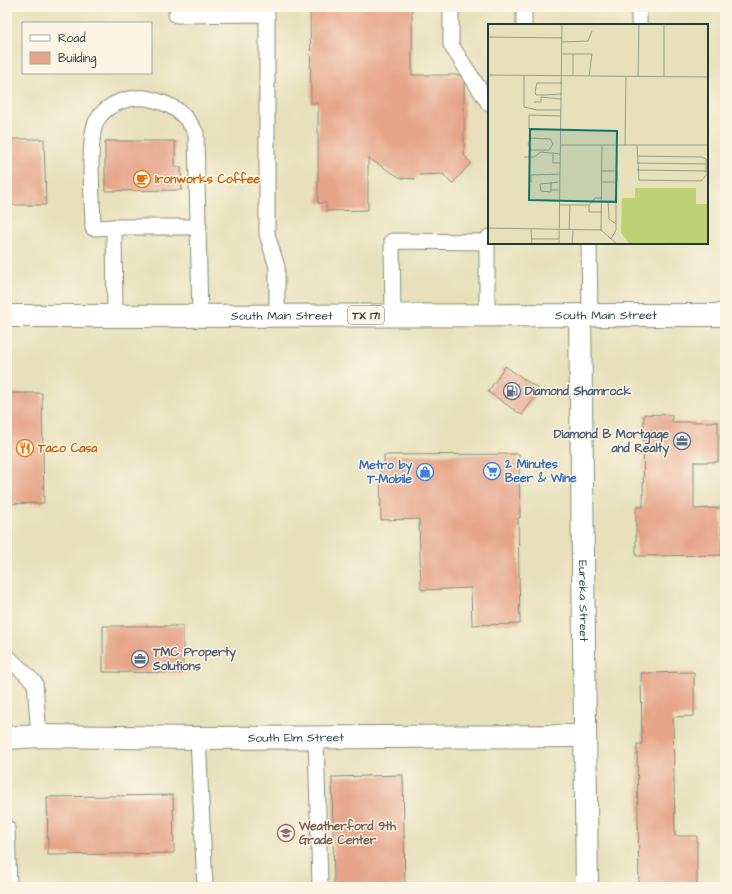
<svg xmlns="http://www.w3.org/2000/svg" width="732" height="894" viewBox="0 0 732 894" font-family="'Architects Daughter',sans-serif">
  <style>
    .building { fill: #e6a58a }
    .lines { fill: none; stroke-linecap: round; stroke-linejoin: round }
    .service-casing { stroke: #838e78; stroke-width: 17 }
    .minor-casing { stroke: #838e78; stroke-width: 24 }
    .tertiary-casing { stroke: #838e78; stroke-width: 24 }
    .primary-casing { stroke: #838e78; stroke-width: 24 }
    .service { stroke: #fff; stroke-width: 15 }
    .minor { stroke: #fff; stroke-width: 22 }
    .tertiary { stroke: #fff; stroke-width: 22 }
    .primary { stroke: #fff; stroke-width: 22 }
    .labels { text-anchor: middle; stroke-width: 3; stroke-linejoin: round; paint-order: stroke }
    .shield { fill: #fcf5e5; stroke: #617469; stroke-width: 1 }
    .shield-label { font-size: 11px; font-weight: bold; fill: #1f3d34 }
    .food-label { font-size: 12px; font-weight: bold; fill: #c56008; stroke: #fcf5e5; text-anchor: start }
    .street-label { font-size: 12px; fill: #1f3d34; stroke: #fcf5e5 }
    .service-label { font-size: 12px; font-weight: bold; fill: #4e5e75; stroke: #fcf5e5; text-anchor: start }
    .shop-label { font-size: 12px; font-weight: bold; fill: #366cbe; stroke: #fcf5e5; text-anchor: start }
    .education-label { font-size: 12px; font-weight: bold; fill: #785e54; stroke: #fcf5e5; text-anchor: start }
    .inset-road { fill: none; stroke: #979f85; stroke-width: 1 }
    .view { fill: #0f766e; fill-opacity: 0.15; stroke: #0f766e; stroke-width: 2 }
    .inset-edge { fill: none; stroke: #1f3d34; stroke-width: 2 }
  </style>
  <rect width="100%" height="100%" fill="#fcf5e5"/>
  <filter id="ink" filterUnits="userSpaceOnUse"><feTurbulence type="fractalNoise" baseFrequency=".025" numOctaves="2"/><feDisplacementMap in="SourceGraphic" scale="8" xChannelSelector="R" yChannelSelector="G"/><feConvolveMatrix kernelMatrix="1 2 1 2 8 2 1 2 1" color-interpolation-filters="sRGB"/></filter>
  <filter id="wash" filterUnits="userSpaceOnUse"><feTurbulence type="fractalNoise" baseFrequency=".012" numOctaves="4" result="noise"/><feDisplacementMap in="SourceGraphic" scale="16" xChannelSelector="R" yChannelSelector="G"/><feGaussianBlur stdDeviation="0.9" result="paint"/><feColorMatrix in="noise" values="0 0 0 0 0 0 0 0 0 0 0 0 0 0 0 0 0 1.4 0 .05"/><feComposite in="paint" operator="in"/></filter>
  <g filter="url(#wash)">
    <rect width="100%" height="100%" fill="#e7e0bb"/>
    <g id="blocks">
      <g class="building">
        <path d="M310,7H412V75H460L464,82V155L471,163L452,184L443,174L419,175L415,179L401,178L368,158V210L326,211V203H318V103H311Z"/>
        <path d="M7,139H44L46,205H7Z"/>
        <path d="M105,141H175V167H181L182,190L105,191Z"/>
        <path d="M505,366L540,390L522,415L488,392Z"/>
        <path d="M7,393H42L44,503L7,504Z"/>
        <path d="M644,414L672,415V422H718V462H694V509L721,508L722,555L636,556V507H643Z"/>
        <path d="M519,454L520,518H518L520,624L472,625L471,588L421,590L419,519L381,520L380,464H384V455Z"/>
        <path d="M103,626H183V673L103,672Z"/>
        <path d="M694,672V716L673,717L675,836H697V887H639L637,744H642L641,673Z"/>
        <path d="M403,775L405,887H334L332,777Z"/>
        <path d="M173,795L174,853L48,855L47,797Z"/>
      </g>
    </g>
  </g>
  <g filter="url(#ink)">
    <use href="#blocks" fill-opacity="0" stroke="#838e78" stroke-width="1"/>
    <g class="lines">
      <g class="service-casing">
        <g id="service">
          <path d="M451,7V45L489,104"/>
          <path d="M524,7V25"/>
          <path d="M635,7L639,9V25"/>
          <path d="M176,15L267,14V234L277,267V315"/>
          <path d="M114,227L93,228C93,202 87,144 96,122C101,112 109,106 119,102C127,99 137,97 146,98C170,103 184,111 196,133L200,316"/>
          <path d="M589,243L590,315"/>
          <path d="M393,315L392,241L487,242"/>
          <path d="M487,315V242L489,237"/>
          <path d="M115,316L114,227H199"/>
          <path d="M7,656L35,683L39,736"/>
          <path d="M316,737L320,887"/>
          <path d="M198,738L205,887"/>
          <path d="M7,828L9,887"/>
        </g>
      </g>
      <g class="minor-casing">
        <g id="minor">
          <path id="s1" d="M7,738L39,736L198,738L584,736"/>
        </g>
      </g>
      <g class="tertiary-casing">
        <g id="tertiary">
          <path id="s2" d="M580,315L587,887"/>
        </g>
      </g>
      <g class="primary-casing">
        <g id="primary">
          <path id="s3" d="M7,316L725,315"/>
        </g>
      </g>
      <use href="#service" class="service"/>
      <use href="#minor" class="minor"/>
      <use href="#tertiary" class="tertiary"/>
      <use href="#primary" class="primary"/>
    </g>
  </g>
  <defs>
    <g id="cafe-ring" transform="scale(0.9)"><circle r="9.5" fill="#fcf5e5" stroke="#e8710a" stroke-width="1.5"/><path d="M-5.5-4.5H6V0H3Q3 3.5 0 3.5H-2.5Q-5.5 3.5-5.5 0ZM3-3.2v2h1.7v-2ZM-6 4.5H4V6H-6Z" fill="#e8710a"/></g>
    <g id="fuel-ring" transform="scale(0.9)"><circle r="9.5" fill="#fcf5e5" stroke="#5c6f8a" stroke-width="1.5"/><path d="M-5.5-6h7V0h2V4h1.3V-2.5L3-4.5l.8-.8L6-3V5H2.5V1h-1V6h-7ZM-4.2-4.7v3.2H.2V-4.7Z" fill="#5c6f8a"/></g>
    <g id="office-ring" transform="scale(0.9)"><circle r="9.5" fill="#fcf5e5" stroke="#5c6f8a" stroke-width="1.5"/><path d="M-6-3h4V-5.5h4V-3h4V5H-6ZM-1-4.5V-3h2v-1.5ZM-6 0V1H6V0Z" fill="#5c6f8a"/></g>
    <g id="restaurant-ring" transform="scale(0.9)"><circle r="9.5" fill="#fcf5e5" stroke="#e8710a" stroke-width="1.5"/><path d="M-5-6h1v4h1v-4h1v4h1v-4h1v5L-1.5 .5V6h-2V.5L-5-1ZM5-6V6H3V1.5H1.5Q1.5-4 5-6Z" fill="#e8710a"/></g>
    <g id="supermarket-ring" transform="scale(0.9)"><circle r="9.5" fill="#fcf5e5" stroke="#3f7fe0" stroke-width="1.5"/><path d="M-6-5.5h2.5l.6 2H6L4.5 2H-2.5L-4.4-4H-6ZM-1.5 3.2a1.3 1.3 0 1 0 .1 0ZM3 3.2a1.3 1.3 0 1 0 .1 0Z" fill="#3f7fe0"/></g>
    <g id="shop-ring" transform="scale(0.9)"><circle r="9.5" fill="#fcf5e5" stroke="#3f7fe0" stroke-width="1.5"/><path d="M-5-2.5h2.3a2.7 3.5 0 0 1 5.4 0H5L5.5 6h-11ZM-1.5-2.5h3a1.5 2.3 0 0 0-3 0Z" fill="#3f7fe0"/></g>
    <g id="school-ring" transform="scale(0.9)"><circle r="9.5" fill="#fcf5e5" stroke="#8d6e63" stroke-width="1.5"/><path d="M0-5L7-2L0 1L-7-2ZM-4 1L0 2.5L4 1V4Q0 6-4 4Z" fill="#8d6e63"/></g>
  </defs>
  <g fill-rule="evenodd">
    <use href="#cafe-ring" x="142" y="179"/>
    <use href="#fuel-ring" x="512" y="391"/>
    <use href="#office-ring" x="682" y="441"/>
    <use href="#restaurant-ring" x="25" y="448"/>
    <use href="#supermarket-ring" x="492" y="471"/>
    <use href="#shop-ring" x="425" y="472"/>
    <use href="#office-ring" x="140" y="659"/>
    <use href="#school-ring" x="286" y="833"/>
  </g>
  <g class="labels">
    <rect class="shield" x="348" y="306" width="36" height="18" rx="3"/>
    <g class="shield-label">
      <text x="366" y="319">TX 171</text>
    </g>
    <g class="food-label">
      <text x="155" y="183">Ironworks Coffee</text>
      <text x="38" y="452">Taco Casa</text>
    </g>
    <g class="street-label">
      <text dy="4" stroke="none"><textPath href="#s3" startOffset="275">South Main Street</textPath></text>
      <text dy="4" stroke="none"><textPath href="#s3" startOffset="599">South Main Street</textPath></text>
      <text dy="4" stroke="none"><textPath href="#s2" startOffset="286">Eureka Street</textPath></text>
      <text dy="4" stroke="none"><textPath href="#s1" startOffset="289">South Elm Street</textPath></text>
    </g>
    <g class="service-label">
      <text x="525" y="395">Diamond Shamrock</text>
      <text x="669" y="438" text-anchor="end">Diamond B Mortgage<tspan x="669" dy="14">and Realty</tspan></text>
      <text x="153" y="656">TMC Property<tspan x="153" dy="14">Solutions</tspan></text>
    </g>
    <g class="shop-label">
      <text x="505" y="468">2 Minutes<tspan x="505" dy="14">Beer &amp; Wine</tspan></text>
      <text x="412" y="469" text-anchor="end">Metro by<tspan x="412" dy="14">T-Mobile</tspan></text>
    </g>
    <g class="education-label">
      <text x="299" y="830">Weatherford 9th<tspan x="299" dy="14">Grade Center</tspan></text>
    </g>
  </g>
  <g transform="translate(488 24)">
    <rect width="220" height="220" fill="#e7e0bb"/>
    <path d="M147,164H208V180H220V220L141,219L133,209L134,174H147Z" fill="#bed275"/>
    <path class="inset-road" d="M0,13L74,14M74,18L100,17L104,7M74,30H104L101,52M0,51L220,53M36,51V83L49,86H73M85,52V30M150,53L151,0M176,53V0M73,70L56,71H48L47,68L49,59H74M46,78H53V73L73,75M73,106L41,105V91L73,92M43,114L62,115L65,120L61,126H43L40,120ZM73,121H220M137,121L138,53M149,121L151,156L213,157L220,149M65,130V139H72M149,132L214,133L218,135V149M36,133H46L53,128L72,130M149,139L218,140M149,146L218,147M63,158V166H72M113,158H129V147H113M43,159V151L72,150M63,166V168L53,167L52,160L72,158M113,177H128V206L123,215M120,177L121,195L128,200M72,181H101L107,174H113M101,181V188H113M0,204L113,206L129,220M43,205L44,220M81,206L82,181M113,206L114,121M43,215H71M71,220L74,0M84,220L85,206"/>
    <path class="view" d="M42,105L129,107L128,178L41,176Z"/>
    <rect width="220" height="220" class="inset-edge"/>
  </g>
  <rect width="732" height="894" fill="none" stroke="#fcf5e5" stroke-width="24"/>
  <rect x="22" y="22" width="130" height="52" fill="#fcf5e5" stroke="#a4ab9e"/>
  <rect x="30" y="35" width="20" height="6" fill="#ffffff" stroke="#a4ab9e"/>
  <text x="58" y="42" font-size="12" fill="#1f3d34">Road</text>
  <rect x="30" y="52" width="20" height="12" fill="#e6a58a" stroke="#a4ab9e"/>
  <text x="58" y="62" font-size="12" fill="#1f3d34">Building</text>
</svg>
